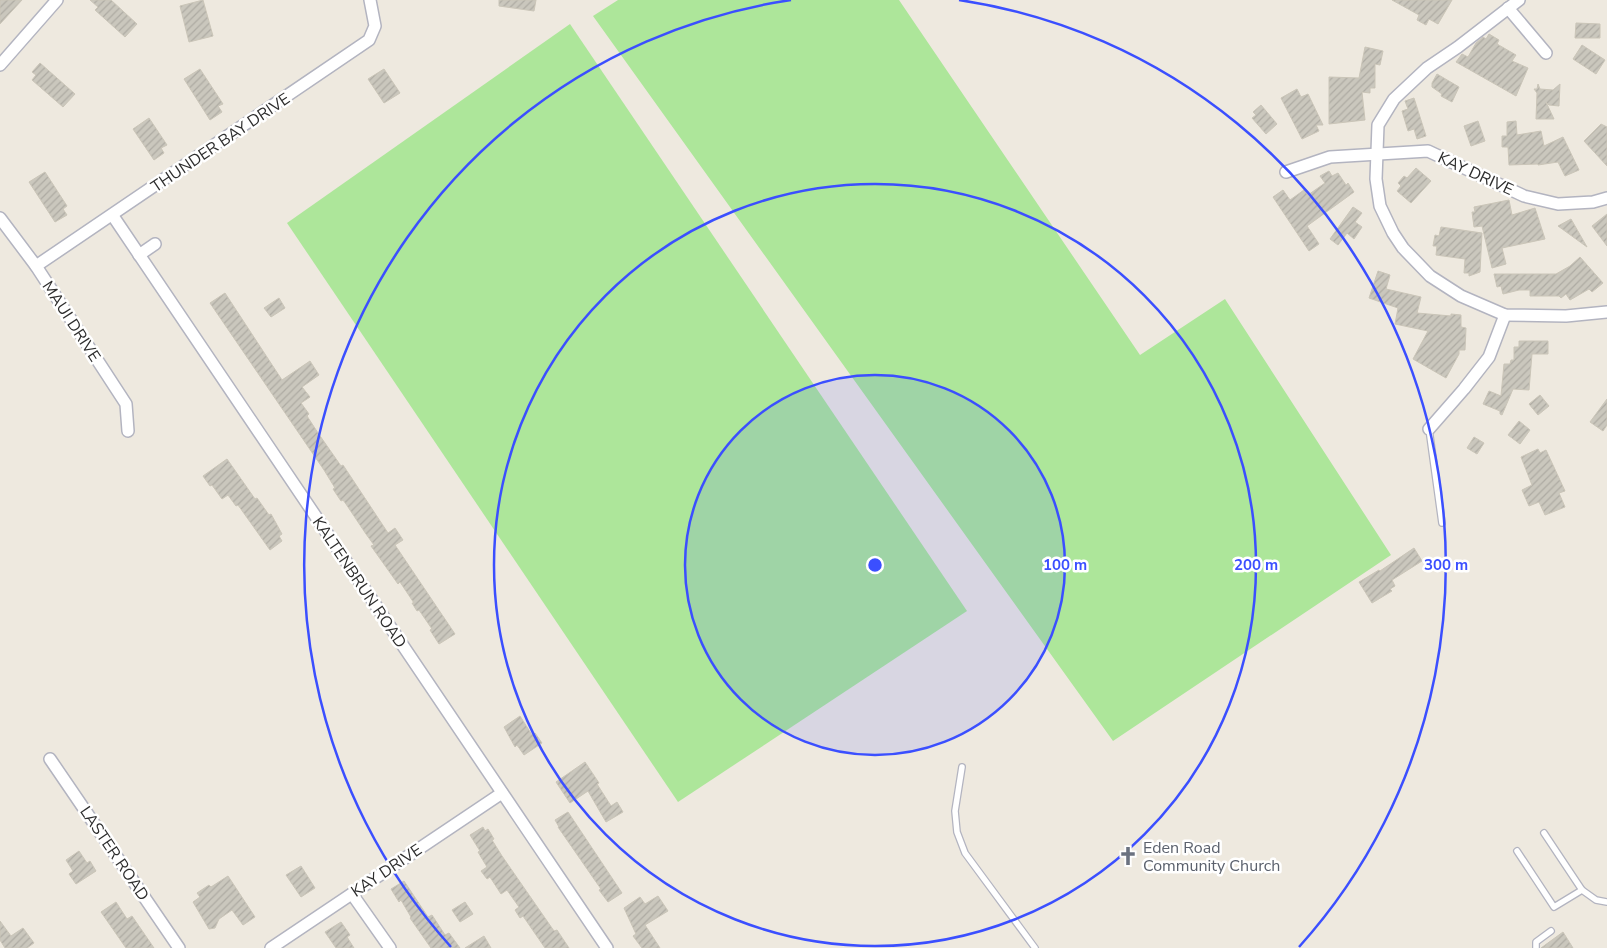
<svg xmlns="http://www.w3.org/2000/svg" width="1607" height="948" viewBox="0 0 1607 948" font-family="'Nunito Sans',sans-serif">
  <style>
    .grass { fill: #ade69a }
    .building { fill: url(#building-hatch); stroke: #cac5b8 }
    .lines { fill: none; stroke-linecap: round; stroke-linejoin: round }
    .service-casing { stroke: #b3b4c0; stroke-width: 8 }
    .minor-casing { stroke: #b3b4c0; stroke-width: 14 }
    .service { stroke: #fff; stroke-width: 5.5 }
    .minor { stroke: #fff; stroke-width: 11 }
    .ring { fill: none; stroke: #3b4fff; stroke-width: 2.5 }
    .labels { text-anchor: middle; stroke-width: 5; stroke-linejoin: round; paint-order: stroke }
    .street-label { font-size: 16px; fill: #2d2d2d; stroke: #fff }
    .worship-label { font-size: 16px; fill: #5b616d; stroke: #fff; text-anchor: start }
    .centre { fill: #3b4fff; stroke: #fff; stroke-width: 2.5 }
    .ring-label { font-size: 15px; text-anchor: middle; font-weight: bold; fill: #3b4fff; stroke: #fff; stroke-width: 5; stroke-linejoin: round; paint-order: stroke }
  </style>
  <defs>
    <pattern id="building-hatch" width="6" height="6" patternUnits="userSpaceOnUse" patternTransform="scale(1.25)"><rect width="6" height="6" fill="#cac7bd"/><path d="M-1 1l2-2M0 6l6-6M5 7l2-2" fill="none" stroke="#aeaba3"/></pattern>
  </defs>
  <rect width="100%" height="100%" fill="#eee9df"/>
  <g class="grass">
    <path d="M618,0H899L1140,355L1225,299L1391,555L1113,741L593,16Z"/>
    <path d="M570,24L967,611L678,802L287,223Z"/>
  </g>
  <g class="building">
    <path d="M0,0H22L0,24Z"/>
    <path d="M90,0H111L137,24L125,37L95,10L98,7Z"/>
    <path d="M203,0L213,36L189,42L180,6Z"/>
    <path d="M499,0H536L534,11L499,6Z"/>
    <path d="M1392,0H1452L1438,24L1429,19L1426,25L1417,20L1419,15Z"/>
    <path d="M1576,23L1600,24V38H1575Z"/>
    <path d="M1489,34L1499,40L1497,44L1516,55L1512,61L1528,68L1516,96L1456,62L1462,54L1468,57L1476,43L1483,37L1486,39Z"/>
    <path d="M1582,45L1605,60L1596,74L1573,59Z"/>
    <path d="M1365,47L1383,51L1380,65L1375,64V88H1370V93L1362,92L1365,120L1329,124V77L1359,78Z"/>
    <path d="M40,63L75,94L63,107L32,80L36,75L32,72Z"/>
    <path d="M200,69L223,104L218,106L222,112L210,120L184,79Z"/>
    <path d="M384,69L400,93L384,103L368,79Z"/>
    <path d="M1437,74L1459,87L1452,102L1441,96L1442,94L1432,87V83Z"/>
    <path d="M1538,84L1540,89L1553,90L1560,84L1559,106L1549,105L1546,102L1554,119H1536L1537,93L1534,89H1537Z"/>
    <path d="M1297,89L1301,97L1308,94L1323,125H1316L1319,131L1302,139L1281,98Z"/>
    <path d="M1414,98L1426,136L1417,139L1414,129L1408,131L1402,111L1408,109L1405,101Z"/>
    <path d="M1261,105L1277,124L1266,134L1252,118L1256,115L1253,112Z"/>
    <path d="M149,118L167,145L161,148L164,153L154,160L133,129Z"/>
    <path d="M1478,121L1485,141L1471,146L1464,126Z"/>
    <path d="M1516,121L1517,135L1541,131L1544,146L1563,137L1579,170L1565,176L1558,162L1538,165V164L1509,165L1508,147H1502V136H1507V122Z"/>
    <path d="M1601,124L1607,127V166L1584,141Z"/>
    <path d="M1416,168L1431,181L1411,203L1397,191L1401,186L1398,183L1404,176L1407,178Z"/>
    <path d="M1329,171L1332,176L1338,173L1346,185L1348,183L1354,192L1307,226L1319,244L1309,251L1273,197L1283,190L1290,200L1304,190L1308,195L1325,183L1320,176Z"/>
    <path d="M45,172L67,206L63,209L67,215L55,222L29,182Z"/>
    <path d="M1509,200L1512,215L1535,208L1545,239L1502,248L1506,264L1492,268L1482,226L1474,227L1472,212H1475L1474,207Z"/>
    <path d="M1353,207L1362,213L1355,222L1362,227L1354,239L1347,233L1338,245L1330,239Z"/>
    <path d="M1607,214V246L1592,226Z"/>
    <path d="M1571,219L1587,247L1558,226Z"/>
    <path d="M1441,227L1482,233L1480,272L1469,276V273H1464L1465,259L1436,255L1437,246H1433L1435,235L1439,236Z"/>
    <path d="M1580,257L1603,283L1592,292L1589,289L1570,300L1566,294L1561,298L1559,296H1530V290H1519L1503,294L1501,286L1497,287L1494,274H1556L1570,266Z"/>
    <path d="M1378,271L1390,275L1386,289L1421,297L1417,313L1451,316V314L1461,315V327L1466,328L1465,350H1459V354L1446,378L1413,359L1428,331L1395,324L1398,308L1369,298Z"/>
    <path d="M225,293L282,380L310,361L319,375L302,387L310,397L301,403L309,414L307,416L318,433L341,466L343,465L388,533L395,528L403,540L395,545L455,634L439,644L430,630L432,629L419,610L417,611L412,603H414L400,582L398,584L381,560L371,546L374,545L366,534L346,504L343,500L341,501L333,489L335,488L324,470L210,303Z"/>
    <path d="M279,298L285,308L271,317L264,308Z"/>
    <path d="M1519,341H1548V354H1532L1529,390L1513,389L1502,415L1500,414V411L1483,404L1489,391L1501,396L1504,364H1510L1511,360H1514V347H1519Z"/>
    <path d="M1540,395L1549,406L1538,415L1529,404Z"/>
    <path d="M1607,399V425L1603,431L1590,422Z"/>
    <path d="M1519,421L1530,430L1520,444L1508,435Z"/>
    <path d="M1474,437L1484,443L1477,454L1467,448Z"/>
    <path d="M1538,449L1540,453L1546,450L1565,491L1559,493L1565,507L1545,515L1539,502L1529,506L1522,490L1532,485L1521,457Z"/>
    <path d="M227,459L255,499L257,498L269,515L271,514L282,534L279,536L282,541L270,550L238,505L236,506L228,495L222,499L212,485L210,486L203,476Z"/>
    <path d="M1414,548L1422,561L1392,580L1395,586L1390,589L1392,591L1372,603L1359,582L1379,570L1380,571Z"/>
    <path d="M520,716L532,735L535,733L542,743L524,755L517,745L515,747L504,727Z"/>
    <path d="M585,762L599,783L597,784L611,806L617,802L623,812L606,822L588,791L570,803L556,782Z"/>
    <path d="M568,812L622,893L608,902L599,890L601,889L594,879L558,827H559L555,820Z"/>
    <path d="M483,827L485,831L488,829L494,839L492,840L502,856L554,931L557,930L569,948H545L523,916L520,918L515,910L519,907L507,890L501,894L490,877L487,879L481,871L487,867L478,852L480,851L470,835Z"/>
    <path d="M79,851L87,863L90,861L96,871L76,884L69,874L73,871L66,860Z"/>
    <path d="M301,866L315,888L301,897L286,875Z"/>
    <path d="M228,876L255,917L243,925L232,910L219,919L215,928L209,929L193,902L200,897L197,893L209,885L211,887Z"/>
    <path d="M404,881L428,917L432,915L445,935L449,933L460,948H431L410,918L411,917L401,900L399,902L391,889Z"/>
    <path d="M658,896L668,911L645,925L660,948H642L633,936L636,934L624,908L640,897L645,904Z"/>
    <path d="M116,902L127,919L132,916L154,948H126L101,912Z"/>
    <path d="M465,902L473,914L460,922L452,910Z"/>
    <path d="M0,921L11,936L23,928L34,943L27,948H5L0,940Z"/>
    <path d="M341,922L350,935L347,937L354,948H336L325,932Z"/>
    <path d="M1563,932L1573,948H1541Z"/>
    <path d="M484,936L491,948H465Z"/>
  </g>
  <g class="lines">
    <g class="service-casing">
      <g id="service">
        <path d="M1429,429L1442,523"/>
        <path d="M962,767L955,811L957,832L965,853L1035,948"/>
        <path d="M1544,833L1582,890"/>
        <path d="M1517,851L1554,907L1582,890L1596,900L1607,902"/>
        <path d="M1536,948V942L1551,931"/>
      </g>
    </g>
    <g class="minor-casing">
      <g id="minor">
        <path d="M1519,0L1458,47L1427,68L1394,99L1378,125L1376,179L1380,206L1393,233L1403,248L1430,276L1461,296L1505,315L1566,316L1607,312"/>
        <path d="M1508,8L1546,53"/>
        <path d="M0,65L57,0"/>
        <path d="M1286,172L1330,157L1428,151L1524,196L1558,204L1593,202L1607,198"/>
        <path d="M113,216L607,948"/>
        <path d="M0,218L36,266L126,404L128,431"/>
        <path d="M139,255L155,244"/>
        <path d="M36,266L369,40L375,26L370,0"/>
        <path d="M1429,429L1464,389L1489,357L1505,315"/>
        <path d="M50,759L179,948"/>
        <path d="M352,894L390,948"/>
        <path d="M271,948L502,793"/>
      </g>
    </g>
    <use href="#service" class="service"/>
    <use href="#minor" class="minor"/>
  </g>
  <circle cx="875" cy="565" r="190" fill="#3b4fff" fill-opacity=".12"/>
  <g class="ring">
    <circle cx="875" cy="565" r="190"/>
    <circle cx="875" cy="565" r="381"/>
    <path d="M451 947A571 571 0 0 1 791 0M959 0A571 571 0 0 1 1299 947"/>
  </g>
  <defs>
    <g id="church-bare" transform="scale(1.5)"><path d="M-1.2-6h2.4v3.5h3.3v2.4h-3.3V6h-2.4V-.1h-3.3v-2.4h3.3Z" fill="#6b7280" stroke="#fff" stroke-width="2.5" paint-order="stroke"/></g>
  </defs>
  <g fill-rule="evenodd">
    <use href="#church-bare" x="1128" y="856"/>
  </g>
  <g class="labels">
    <g class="street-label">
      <text transform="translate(220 142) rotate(-34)" y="6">THUNDER BAY DRIVE</text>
      <text transform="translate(1476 173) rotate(25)" y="6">KAY DRIVE</text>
      <text transform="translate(72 321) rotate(57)" y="6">MAUI DRIVE</text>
      <text transform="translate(360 582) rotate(56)" y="6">KALTENBRUN ROAD</text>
      <text transform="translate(115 853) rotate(56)" y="6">LASTER ROAD</text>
      <text transform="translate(386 870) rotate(-34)" y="6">KAY DRIVE</text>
    </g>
    <g class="worship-label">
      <text x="1143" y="853">Eden Road<tspan x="1143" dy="18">Community Church</tspan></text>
    </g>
  </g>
  <circle cx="875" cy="565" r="8" class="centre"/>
  <g class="ring-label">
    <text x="1065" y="570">100 m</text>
    <text x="1256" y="570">200 m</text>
    <text x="1446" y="570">300 m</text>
  </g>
</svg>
